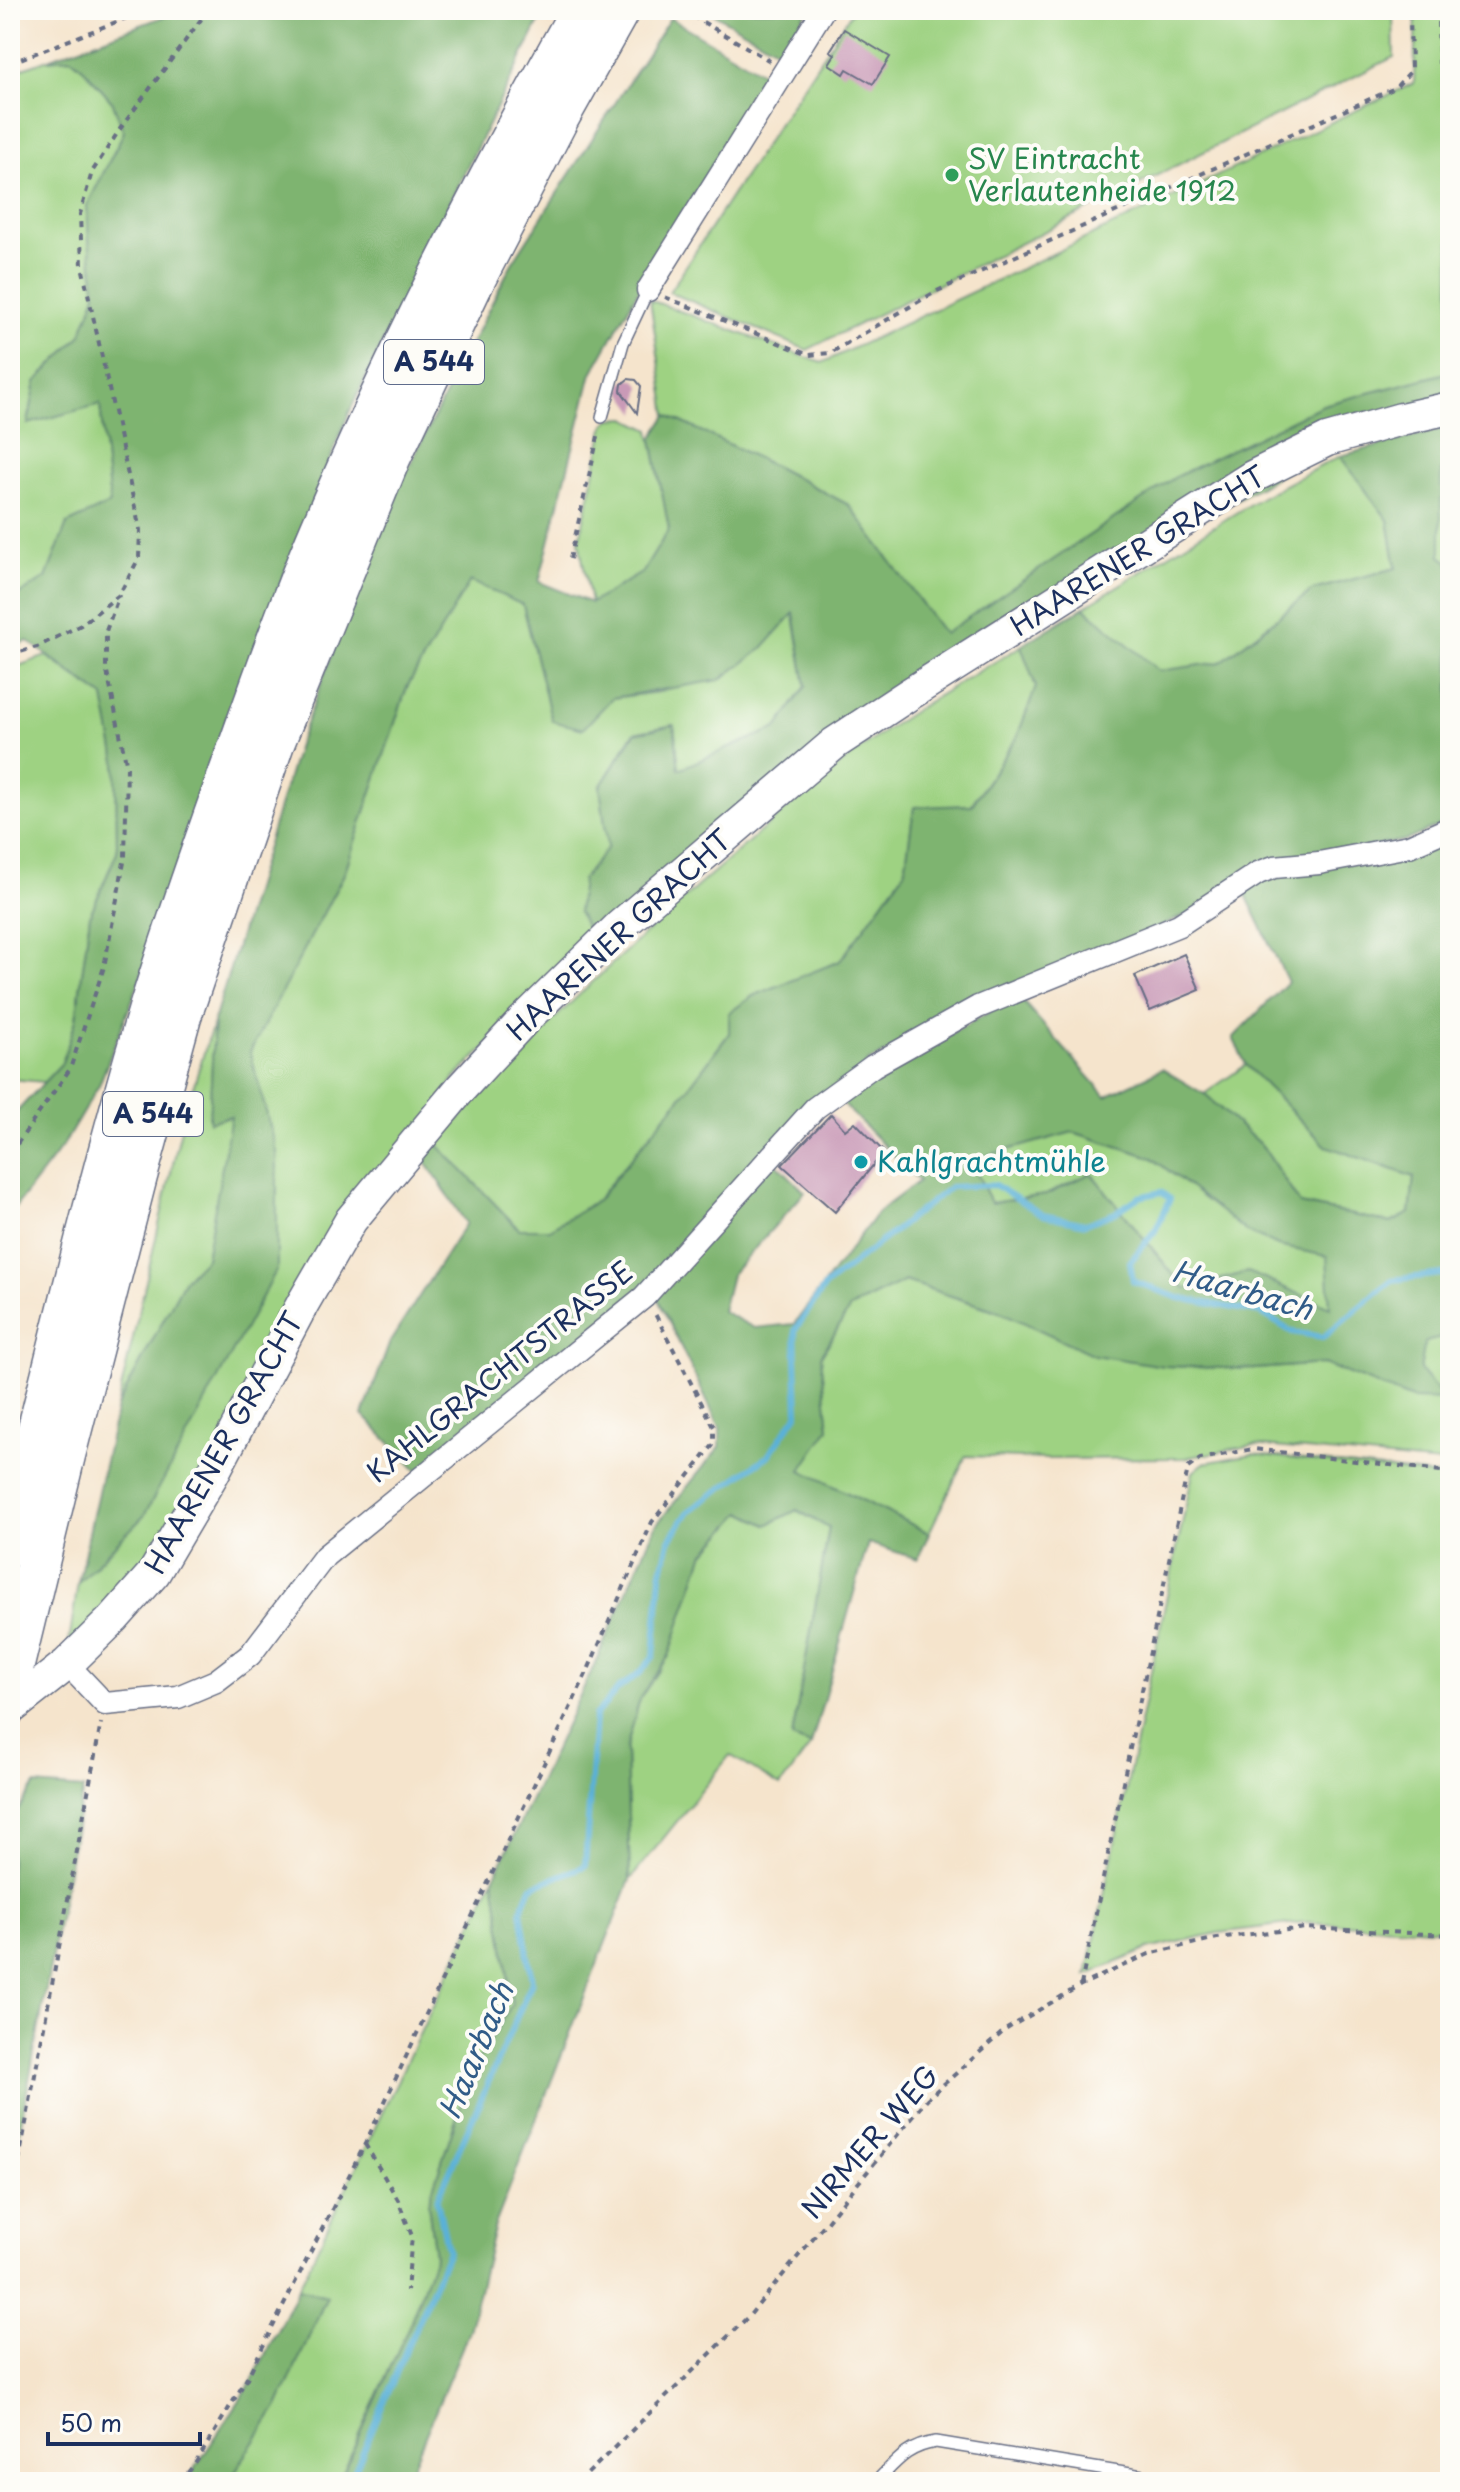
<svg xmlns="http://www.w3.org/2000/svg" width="1460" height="2492" viewBox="0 0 1460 2492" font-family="'Playpen Sans',sans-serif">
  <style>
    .green { fill: #9ed282; stroke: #5c8070; stroke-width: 2 }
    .forest { fill: #7eb470; stroke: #4c7267; stroke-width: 2; fill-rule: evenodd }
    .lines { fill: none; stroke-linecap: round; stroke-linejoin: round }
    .stream { stroke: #5ab1d7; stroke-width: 6 }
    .building { fill: #c99ab7 }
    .lane-casing { stroke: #676e84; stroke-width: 14 }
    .street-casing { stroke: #676e84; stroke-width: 25 }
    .secondary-casing { stroke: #676e84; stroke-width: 35 }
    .highway-casing { stroke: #676e84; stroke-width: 45 }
    .path { stroke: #676e84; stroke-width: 4; stroke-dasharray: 6 6; stroke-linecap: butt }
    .lane { stroke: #fff; stroke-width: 11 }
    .street { stroke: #fff; stroke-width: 22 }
    .secondary { stroke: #fff; stroke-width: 32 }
    .highway { stroke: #fff; stroke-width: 42 }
    .leisure-dot { fill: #2e9e5b; stroke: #fdfcf7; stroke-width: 3 }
    .culture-dot { fill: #0f9aa8; stroke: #fdfcf7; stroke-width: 3 }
    .labels { text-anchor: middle; stroke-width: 8; stroke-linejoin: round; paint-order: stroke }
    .shield { fill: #fdfcf7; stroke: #5f6c8c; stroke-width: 2 }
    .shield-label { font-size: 26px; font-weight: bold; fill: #1b2f5e }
    .leisure-label { font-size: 28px; fill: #27864d; stroke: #fdfcf7; text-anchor: start }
    .street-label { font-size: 28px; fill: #1b2f5e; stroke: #fdfcf7 }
    .culture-label { font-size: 28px; fill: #0d838f; stroke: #fdfcf7; text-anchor: start }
    .water-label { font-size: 30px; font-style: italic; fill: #315c88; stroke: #fdfcf7 }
  </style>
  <rect width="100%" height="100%" fill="#fdfcf7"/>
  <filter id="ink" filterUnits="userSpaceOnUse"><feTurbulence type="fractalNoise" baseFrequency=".0125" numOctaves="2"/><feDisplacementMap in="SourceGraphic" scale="16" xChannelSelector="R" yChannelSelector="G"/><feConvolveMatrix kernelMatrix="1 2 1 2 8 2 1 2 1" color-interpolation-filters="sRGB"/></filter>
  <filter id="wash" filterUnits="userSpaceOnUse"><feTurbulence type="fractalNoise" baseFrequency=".006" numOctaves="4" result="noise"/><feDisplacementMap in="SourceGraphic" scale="32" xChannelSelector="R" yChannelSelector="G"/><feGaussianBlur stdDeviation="1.8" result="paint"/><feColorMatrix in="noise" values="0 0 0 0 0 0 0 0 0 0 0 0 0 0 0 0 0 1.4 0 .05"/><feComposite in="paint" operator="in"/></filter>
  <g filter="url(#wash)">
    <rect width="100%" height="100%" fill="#f5e4cc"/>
    <g class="green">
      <path d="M853,10H1393L1394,57L807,350L669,292Z"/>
      <path d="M1416,10H1450V372L1323,405L1177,476L944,634L849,505L778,468L667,415L650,300L822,363L1414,83Z"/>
      <path d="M71,58L85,70L113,103L124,132L87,206L89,241L96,295L81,335L36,382L28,423L100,404L110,504L67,524L46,578L10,600V73L45,60Z"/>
      <path d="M626,418L650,430L669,529L643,572L591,603L579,542L605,424L611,419Z"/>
      <path d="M1340,456L1388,520L1396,568L1313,590L1221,662L1159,672L1084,607L1263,496Z"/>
      <path d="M1450,468V563L1441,556V471Z"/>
      <path d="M470,580L523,605L552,721L612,698L660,692L762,649L793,612L806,686L777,728L679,770L674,725L634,733L600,787L608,847L582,881L593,940L454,1079L143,1566L68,1650L78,1582L144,1516L277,1152L249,1052L344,874L407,687Z"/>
      <path d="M1021,646L1036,687L1017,737L971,805L914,808L905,871L840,961L753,996L729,1013V1033L689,1087L597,1200L549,1229H519L437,1144C525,1042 621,953 723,864C785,810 848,754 917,709C951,687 987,667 1021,646Z"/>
      <path d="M46,656L104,697L116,761L117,852L90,915L76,1020L62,1063L44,1082L10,1079V669Z"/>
      <path d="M214,1021L209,1121L232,1115L206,1258L185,1279L117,1407L184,1116Z"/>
      <path d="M1246,1065L1326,1146L1414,1177L1410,1213L1391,1223L1300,1204L1263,1147L1204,1094Z"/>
      <path d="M1073,1132L1151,1157L1247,1232L1278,1246L1328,1256L1330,1308L1248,1272L1185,1289L1091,1173L1046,1195L991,1203L971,1160Z"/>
      <path d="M905,1281L1163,1366L1255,1369L1324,1364L1412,1399L1420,1370L1424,1342L1450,1336V1464L1254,1445L1185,1458L1047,1459L966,1456L929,1533L800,1470L829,1428L821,1356L850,1308Z"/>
      <path d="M1253,1454L1450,1477V1930L1304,1922L1218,1933L1148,1949L1087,1975L1193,1472L1204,1463Z"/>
      <path d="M796,1510L829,1528L792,1738L811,1745L780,1786L730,1755L630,1880L626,1749L640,1698L669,1656L703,1555L742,1512L767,1525Z"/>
      <path d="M494,1878L512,2004L473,2069L428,2203L435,2256L409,2326L339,2482H228L278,2406L327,2296L298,2289Z"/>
    </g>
    <g class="forest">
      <path d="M182,10H545L436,230L349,413L228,713L137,988L99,1085L64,1144L10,1214V1119L62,1063L76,1020L90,915L117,852L116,761L104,697L28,641L10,647V600L46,578L67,524L110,504L100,404L28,424L36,382L81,335L96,295L89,241L87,206L124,132L113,103L85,70L71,58L45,60Z"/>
      <path d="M707,10H808L781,52Z"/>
      <path d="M670,18L766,75L656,259L592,373L539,582L591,603L643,572L669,529L652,439L667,415L778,468L849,505L944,634L1177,476L1323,405L1450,372V397L1399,409L904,684L593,940L578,912L582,880L608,847L600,787L635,733L674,725L679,769L777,728L806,686L794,613L762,649L720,680L612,698L583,729L552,721L523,605L470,581L407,687L344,874L250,1052L277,1152V1269L144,1516L78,1582L117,1407L185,1279L206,1258L231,1116L209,1122L214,1021L298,745L384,516L511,265Z"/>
      <path d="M1450,427V468L1441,471V556L1450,563V821L1407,840L1319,856L1177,919L869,1061L641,1290L418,1472L363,1415L390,1342L466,1223L424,1159L437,1144L519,1229H550L597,1201L689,1087L729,1034V1013L753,996L840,961L905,871L914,807L972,805L1017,737L1036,687L1021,646L1084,607L1159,671L1221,662L1313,590L1396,568L1388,520L1340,456Z"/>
      <path d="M1450,834V1336L1425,1342L1420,1370L1445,1400L1412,1399L1324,1364L1255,1369L1163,1366L1094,1355L1001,1312L905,1281L850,1308L821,1356L829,1428L801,1470L929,1533L918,1559L868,1543L811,1745L792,1738L829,1528L797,1510L767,1525L742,1512L703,1555L669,1656L640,1698L626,1749L630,1880L495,2225L469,2331L406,2482H339L409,2326L435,2256L428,2203L473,2069L512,2004L494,1878L592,1670L656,1525L720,1447V1428L655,1293L774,1161L805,1192L731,1275L722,1311L754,1328L794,1324L878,1212L919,1181L837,1098L1018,996L1106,1096L1162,1069L1204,1094L1263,1147L1300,1204L1391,1223L1410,1213L1414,1177L1326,1146L1246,1065L1233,1038L1288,982L1244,891L1262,877ZM1073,1132L1151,1157L1247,1232L1278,1246L1327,1256L1330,1307L1248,1272L1185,1289L1091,1173L1046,1195L991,1203L971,1160Z"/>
      <path d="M35,1785L83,1789L10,2183V1822Z"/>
      <path d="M298,2289L327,2296L278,2406L228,2482H186L251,2383Z"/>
    </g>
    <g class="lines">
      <path class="stream" d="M350,2482L448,2251L437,2200L532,1982L521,1911L531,1887L585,1866L595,1716L618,1689L640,1673L654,1656L661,1575L669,1541L689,1511L768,1456L798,1413L795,1330L825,1286L950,1187L995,1185L1043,1215L1085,1224L1115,1213L1139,1197L1161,1192L1170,1199L1155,1231L1130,1262L1133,1281L1179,1298L1261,1313L1292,1332L1323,1337L1392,1280L1450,1273"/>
    </g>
    <g id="blocks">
      <g class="building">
        <path d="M844,29L890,57L873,84L847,69L844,74L829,64L835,54L830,51Z"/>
        <path d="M628,379L636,380L641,386L637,413L621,391L622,384Z"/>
        <path d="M1184,954L1200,990L1150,1011L1135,976Z"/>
        <path d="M831,1114L845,1130L855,1122L884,1152L835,1212L782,1165Z"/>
      </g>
    </g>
  </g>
  <g filter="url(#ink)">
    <use href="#blocks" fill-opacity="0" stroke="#676e84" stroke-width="2"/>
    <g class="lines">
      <g class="lane-casing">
        <g id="lane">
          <path d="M602,417L623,343L648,290"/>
          <path d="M876,2482C896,2462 907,2446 936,2442L1179,2482"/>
        </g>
      </g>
      <g class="street-casing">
        <g id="street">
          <path d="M648,290L823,10"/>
          <path d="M67,1664L105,1704L178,1697L216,1681L250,1655L325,1556L644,1297L815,1108L873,1066L978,1007L1179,925L1258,873L1274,867L1319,863L1409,846L1450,828"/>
        </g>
      </g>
      <g class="secondary-casing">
        <path id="secondary" d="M10,1709L67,1664L114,1618L154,1573L212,1475L303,1303L351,1220L462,1087L523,1021L620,926L835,743L908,695L1252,477L1327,440L1401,419L1450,408"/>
      </g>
      <g class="highway-casing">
        <g id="highway">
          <path d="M10,1545C55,1366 97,1186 150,1009C177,922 207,837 238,751C261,686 284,621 310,557C388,369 483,188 582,10"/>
          <path d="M10,1677L64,1455L136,1176L180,1016L273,743L389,458L473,281L558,117L618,10"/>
        </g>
      </g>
      <g class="path">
        <path d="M682,10L770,61"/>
        <path d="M1438,10L1439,65L1450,70"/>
        <path d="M1438,13L1450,17"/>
        <path d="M1439,41L1450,46"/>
        <path d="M10,63L147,10"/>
        <path d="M665,297L809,355L830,353L937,291L1395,88L1411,71L1410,10"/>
        <path d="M570,559L599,432"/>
        <path d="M10,655L37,647L81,625L119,595L139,558L140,530L82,266L80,214L92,172L120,129L208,10"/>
        <path d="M10,1154L70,1069L104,967L125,857L127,767L106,667V631L119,595"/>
        <path d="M1081,1985L1188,1468L1200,1459L1253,1449L1450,1472"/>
        <path d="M365,2144L398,2200L412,2236L407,2291"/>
        <path d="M10,2208L101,1723"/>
        <path d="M180,2482L195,2464L246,2380L365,2144L588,1670L652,1522L714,1444V1427L654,1312"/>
        <path d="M579,2482L750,2315L927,2099L1005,2030L1081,1985L1149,1954L1217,1938L1305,1928L1450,1935"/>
      </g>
      <use href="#lane" class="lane"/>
      <use href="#street" class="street"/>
      <use href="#secondary" class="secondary"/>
      <use href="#highway" class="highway"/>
    </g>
  </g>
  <circle class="leisure-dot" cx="952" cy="175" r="8"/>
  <circle class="culture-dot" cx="861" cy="1162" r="8"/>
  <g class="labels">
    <g class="shield">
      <rect x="384" y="340" width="100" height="44" rx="6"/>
      <rect x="103" y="1092" width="100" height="44" rx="6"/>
    </g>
    <g class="shield-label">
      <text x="434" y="371">A 544</text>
      <text x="153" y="1123">A 544</text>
    </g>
    <g class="leisure-label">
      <text x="968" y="169">SV Eintracht<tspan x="968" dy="32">Verlautenheide 1912</tspan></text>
    </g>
    <g class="street-label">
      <text transform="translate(1138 551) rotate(-32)" y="10">HAARENER GRACHT</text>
      <text transform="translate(619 935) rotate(-43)" y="10">HAARENER GRACHT</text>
      <text transform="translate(500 1372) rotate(-39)" y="10">KAHLGRACHTSTRASSE</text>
      <text transform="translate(224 1443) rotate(-61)" y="10">HAARENER GRACHT</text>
      <text transform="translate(870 2142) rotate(-49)" y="10">NIRMER WEG</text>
    </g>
    <g class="culture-label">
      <text x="877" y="1172">Kahlgrachtmühle</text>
    </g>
    <g class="water-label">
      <text transform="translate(1242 1291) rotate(16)" y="10">Haarbach</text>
      <text transform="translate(477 2051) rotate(-67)" y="10">Haarbach</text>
    </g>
  </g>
  <rect width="1460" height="2492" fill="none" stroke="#fdfcf7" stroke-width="40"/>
  <path d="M48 2432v12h152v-12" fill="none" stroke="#1b2f5e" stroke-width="4"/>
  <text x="60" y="2432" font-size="24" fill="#1b2f5e" stroke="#fdfcf7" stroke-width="6" paint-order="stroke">50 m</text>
</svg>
